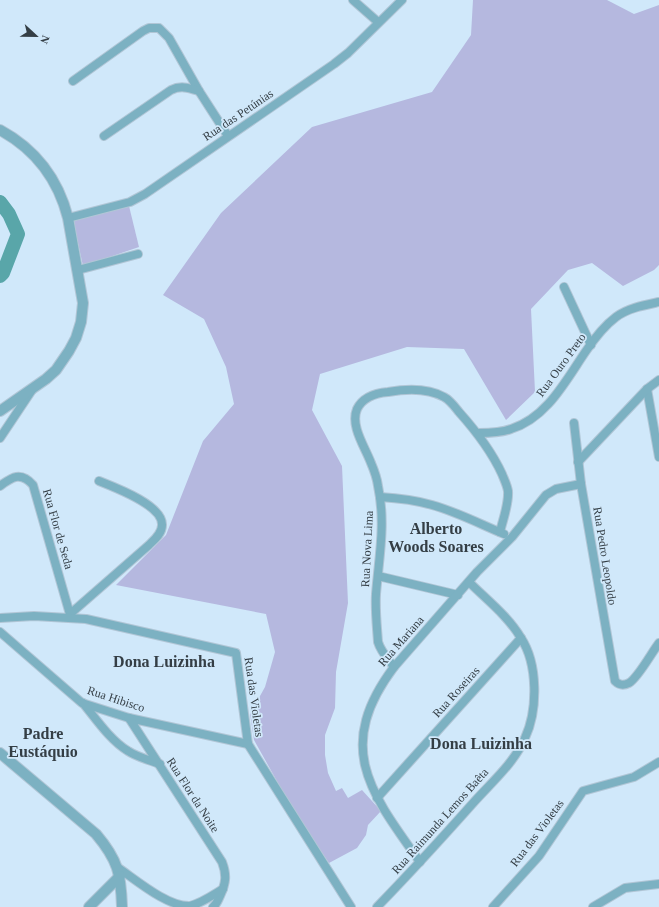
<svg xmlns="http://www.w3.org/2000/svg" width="659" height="907" viewBox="0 0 659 907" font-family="Georgia,serif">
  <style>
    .green { fill: #b5b8df }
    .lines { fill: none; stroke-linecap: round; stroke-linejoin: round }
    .river { stroke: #59a6a9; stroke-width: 14 }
    .minor-casing { stroke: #b1c6d6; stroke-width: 10 }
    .tertiary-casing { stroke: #b1c6d6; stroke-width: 12 }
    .minor { stroke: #7cb1c2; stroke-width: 8 }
    .tertiary { stroke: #7cb1c2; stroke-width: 10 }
    .labels { text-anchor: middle; stroke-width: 3.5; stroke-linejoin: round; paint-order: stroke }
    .street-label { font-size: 12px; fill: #343e45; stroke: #d0e8fa }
    .district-label { font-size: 16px; font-weight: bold; fill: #343e45; stroke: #d0e8fa }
  </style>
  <rect width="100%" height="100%" fill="#d0e8fa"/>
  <g class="green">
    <path d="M473,0H607L634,14L659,5V265L654,270L623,286L592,263L568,270L531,309L535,392L506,420L464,349L407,347L320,374L312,410L342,466L348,603L336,672L335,708L325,735V755L328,773L336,791L342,788L348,798L362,790L381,811L368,825L366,835L357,848L329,863L292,808L254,740L250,714L265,687L275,652L266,614L116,585L166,535L203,441L234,404L226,367L204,319L163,295L221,213L312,127L432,92L471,35Z"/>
    <path d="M129,206L139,247L83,266L73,220Z"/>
  </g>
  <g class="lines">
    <path class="river" d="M0,202L9,214L18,234L3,273L0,276"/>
    <g class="minor-casing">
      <g id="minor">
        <path d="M353,0L378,22"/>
        <path d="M73,81L143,31L149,28H159L169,38L199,91L228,136"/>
        <path d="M104,136L171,90C181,85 189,88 199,91"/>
        <path d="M68,218L130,202L145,194L334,64L348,53L402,0"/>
        <path d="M78,270L138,254"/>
        <path d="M564,287L591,345"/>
        <path d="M647,389L659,457"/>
        <path d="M574,423L581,484L615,681C619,685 623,686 629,683C638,678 652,652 659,643"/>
        <path d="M478,433C489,433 501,433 511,429C547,418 566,380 586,351C594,339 604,326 616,317C628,308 645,305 659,302"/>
        <path d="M0,438L32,390"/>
        <path d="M578,462L647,389L659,380"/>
        <path d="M0,486C12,477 21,471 33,485L71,618"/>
        <path d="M380,497C397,498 415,500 432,505C457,512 480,524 504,534"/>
        <path d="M378,576L458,595"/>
        <path d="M70,614L149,545C154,540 162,534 162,525C163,505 114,487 99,481"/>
        <path d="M0,618L34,616L86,619L236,653L248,744L351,907"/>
        <path d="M0,632L82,703L129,718L248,744"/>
        <path d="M394,667C388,659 381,652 378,642C377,627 375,610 376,594C379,557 386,523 378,486C377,478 374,470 371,463C365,447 350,426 357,409C363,397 376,393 388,392C405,389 428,388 444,397C450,400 455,407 459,412C476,431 491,450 502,474C504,479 507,485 508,491C509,504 503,519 500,532"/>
        <path d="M83,703C96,719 110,740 128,751C137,757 149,760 160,764"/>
        <path d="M129,718L222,862C227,875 226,883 220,896C218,900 217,904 213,907"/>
        <path d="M377,798L521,638"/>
        <path d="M420,862C370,792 334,747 394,667L477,572L512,537L546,495L556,489L581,484"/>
        <path d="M117,867C135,879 167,907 190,906C202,903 213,895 223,889"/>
        <path d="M377,907C410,873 442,838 474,802C492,782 514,763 525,738C538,710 538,664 521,638C508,616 487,600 469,582"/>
        <path d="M493,907L539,856L583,791L634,777L659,762"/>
        <path d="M593,907L625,888L659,884"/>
      </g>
    </g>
    <g class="tertiary-casing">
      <g id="tertiary">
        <path d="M0,130C35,149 58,179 68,218L83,303L81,322L76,338L69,351L56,370L46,379L0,411"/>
        <path d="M0,753L96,834C118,860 121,874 122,907"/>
        <path d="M89,907L120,876"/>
      </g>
    </g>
    <use href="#minor" class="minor"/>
    <use href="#tertiary" class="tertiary"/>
  </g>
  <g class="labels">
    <g class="street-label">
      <text transform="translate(238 115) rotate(-34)" y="4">Rua das Petúnias</text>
      <text transform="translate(561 365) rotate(-54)" y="4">Rua Ouro Preto</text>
      <text transform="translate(58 529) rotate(74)" y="4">Rua Flor de Seda</text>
      <text transform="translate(367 549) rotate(-87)" y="4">Rua Nova Lima</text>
      <text transform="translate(605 556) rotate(81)" y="4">Rua Pedro Leopoldo</text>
      <text transform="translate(401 641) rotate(-49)" y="4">Rua Mariana</text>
      <text transform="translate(456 692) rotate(-48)" y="4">Rua Roseiras</text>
      <text transform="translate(254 697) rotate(82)" y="4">Rua das Violetas</text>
      <text transform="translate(116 699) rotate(18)" y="4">Rua Hibisco</text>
      <text transform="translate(193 795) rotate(57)" y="4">Rua Flor da Noite</text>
      <text transform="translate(440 821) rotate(-48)" y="4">Rua Raimunda Lemos Baêta</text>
      <text transform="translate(537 833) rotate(-53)" y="4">Rua das Violetas</text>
    </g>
    <g class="district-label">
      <text x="436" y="534">Alberto<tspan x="436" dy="18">Woods Soares</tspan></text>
      <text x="164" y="667">Dona Luizinha</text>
      <text x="43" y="739">Padre<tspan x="43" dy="18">Eustáquio</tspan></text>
      <text x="481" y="749">Dona Luizinha</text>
    </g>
  </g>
  <g transform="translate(36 36) rotate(112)" stroke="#d0e8fa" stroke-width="3" paint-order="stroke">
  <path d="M0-3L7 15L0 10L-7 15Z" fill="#343e45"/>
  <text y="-6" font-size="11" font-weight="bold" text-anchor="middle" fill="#343e45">N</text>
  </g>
</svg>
